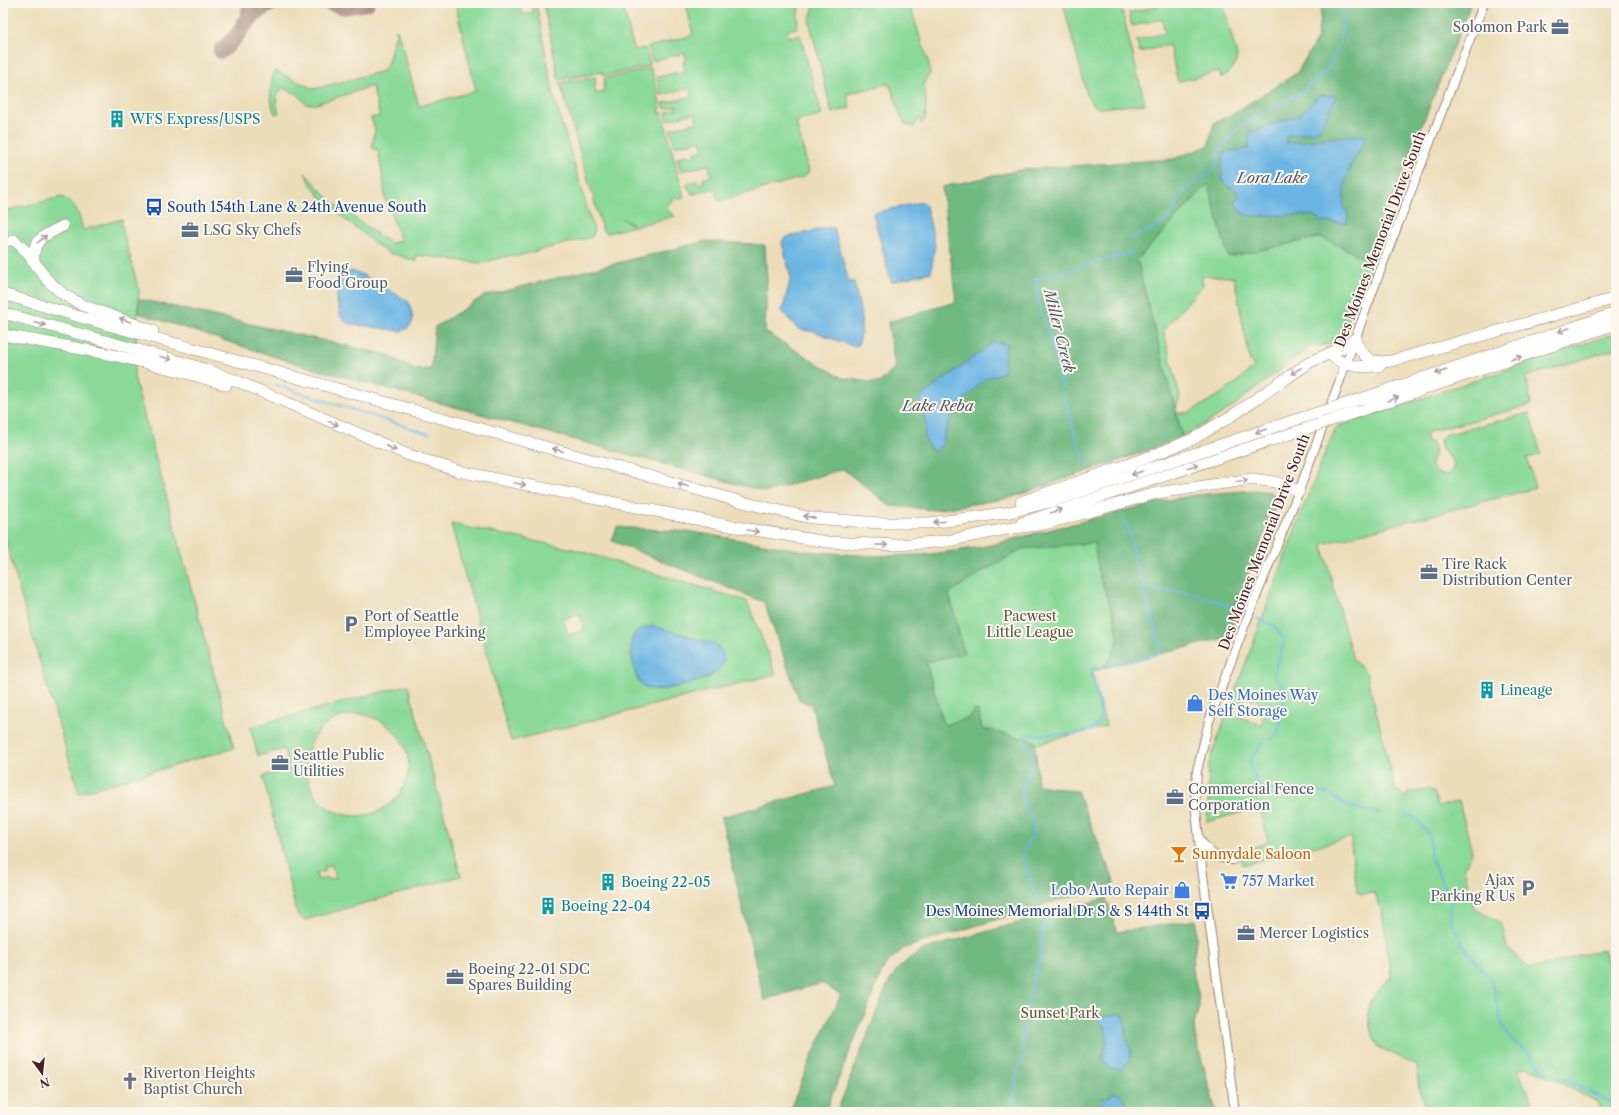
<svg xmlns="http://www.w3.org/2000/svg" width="1619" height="1115" viewBox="0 0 1619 1115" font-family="'Libre Caslon Text',serif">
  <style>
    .green { fill: #8ad999; stroke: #6a7c62; fill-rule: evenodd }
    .forest { fill: #6fb981; stroke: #5c6c56 }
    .water { fill: #6bb5e3; stroke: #5a6a87 }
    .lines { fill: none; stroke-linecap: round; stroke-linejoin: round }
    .stream { stroke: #6bb5e3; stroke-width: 2 }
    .taxiway { stroke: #9b7e72; stroke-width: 16 }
    .secondary-casing { stroke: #9b7e72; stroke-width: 10 }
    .primary-casing { stroke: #9b7e72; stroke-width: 10 }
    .motorway-casing { stroke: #9b7e72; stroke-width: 12 }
    .secondary { stroke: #fff; stroke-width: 8 }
    .primary { stroke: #fff; stroke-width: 9 }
    .motorway { stroke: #fff; stroke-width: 11 }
    .motorway-bridge-casing { stroke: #9b7e72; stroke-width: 12; stroke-linecap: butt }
    .motorway-bridge { stroke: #fff; stroke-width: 11 }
    .oneway { stroke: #ae9aa0 }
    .labels { text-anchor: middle; stroke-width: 4; stroke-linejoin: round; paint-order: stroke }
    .service-label { font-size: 14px; fill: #4e5e75; stroke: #fbf7ec; text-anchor: start }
    .culture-label { font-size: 14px; fill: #0d838f; stroke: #fbf7ec; text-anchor: start }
    .transit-label { font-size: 14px; fill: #164399; stroke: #fbf7ec; text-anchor: start }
    .street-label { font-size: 14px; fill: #4a1f2b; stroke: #fbf7ec }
    .park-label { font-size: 14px; fill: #5d574c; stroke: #fbf7ec }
    .shop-label { font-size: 14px; fill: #366cbe; stroke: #fbf7ec; text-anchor: start }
    .food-label { font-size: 14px; fill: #c56008; stroke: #fbf7ec; text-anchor: start }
    .worship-label { font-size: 14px; fill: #5b616d; stroke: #fbf7ec; text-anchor: start }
    .water-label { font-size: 15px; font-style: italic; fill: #56546b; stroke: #fbf7ec }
  </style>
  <rect width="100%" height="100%" fill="#fbf7ec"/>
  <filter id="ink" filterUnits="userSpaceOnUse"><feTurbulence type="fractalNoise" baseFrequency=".025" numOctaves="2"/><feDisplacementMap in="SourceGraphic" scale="8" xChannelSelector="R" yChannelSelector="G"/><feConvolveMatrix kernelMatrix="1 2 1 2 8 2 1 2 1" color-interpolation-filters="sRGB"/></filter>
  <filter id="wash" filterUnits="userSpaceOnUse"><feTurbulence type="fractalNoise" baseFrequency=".012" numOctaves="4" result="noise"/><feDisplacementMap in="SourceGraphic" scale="16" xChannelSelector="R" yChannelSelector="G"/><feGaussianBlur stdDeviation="0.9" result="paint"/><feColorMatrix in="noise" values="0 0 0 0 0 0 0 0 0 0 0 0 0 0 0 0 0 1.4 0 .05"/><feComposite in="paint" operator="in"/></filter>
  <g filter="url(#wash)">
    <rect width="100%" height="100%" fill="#ecddba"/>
    <g class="green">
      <path d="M455,3H520L522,15L533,13L532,9L537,8L554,97L594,231L592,237L513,257L512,255L481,263L416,255L417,262L395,254H389L378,246L323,201L309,181L305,173L333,203L390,243L401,241L385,198L384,185L378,150L372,148L375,129L371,118L380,116L372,86L316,104H306L298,94L283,88C274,96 276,102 279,113L275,114C269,100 269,85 275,71L314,89L383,71L387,65L397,29L419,106L476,91Z"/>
      <path d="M547,3H622L634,50L645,48L650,64L648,66L606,76L603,75L602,72L559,80L544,6Z"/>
      <path d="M686,3H799L797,28L787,30L788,37L800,35L822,115L796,122L809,171L804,177L719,201L717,199L716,191L712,189L692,194L686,184L697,181L698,184L704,182L703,179L711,176L709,165L681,171L677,158L689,154L691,157L696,155V152L704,150L701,140L675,146L670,129L697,122L695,113L667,120L666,112L677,109V106L665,109L663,103L691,97L690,88L661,95L657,77L685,71L683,62L687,60L684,53L652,61L648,47L693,35Z"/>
      <path d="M815,3H909L929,64L930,74L924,82L926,102L925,120L921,124L919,118L914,127L906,125L902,119L890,85L886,84L847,94L850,108L832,113L809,20L810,19Z"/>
      <path d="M1063,3H1120L1145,104L1100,108L1093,105L1088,98Z"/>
      <path d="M1157,3H1223L1237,56C1236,67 1230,72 1221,78L1219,71L1178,82L1169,45L1140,52L1136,41L1165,33L1162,19L1132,26L1129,13L1158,6Z"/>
      <path d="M651,68L661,107L660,110L658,111L659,113L662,112L684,197L671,200L667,207L668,211L675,216L636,226L621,218L634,226L608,233L603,231L560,83L595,77L596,84L594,85L596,94L604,92L603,85L605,84L604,79Z"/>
      <path d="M1208,183L1228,256L1321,237L1374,263L1349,320L1337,343L1310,347L1229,409L1207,423L1182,436L1137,260ZM1202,276L1234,277L1250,361L1254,367L1236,383L1216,397L1188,413H1177L1176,409L1180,396L1163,330L1203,285Z"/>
      <path d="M62,197C79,205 78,213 83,230L122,219V227L139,290L134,377L234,748L79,793L29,625L3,531V211Z"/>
      <path d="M1616,333V349L1526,377L1531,405L1425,433L1427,441L1433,444L1435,453L1431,464C1437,476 1447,480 1454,466L1452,459L1442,450L1440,439L1444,435L1529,413L1541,454L1527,458L1535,488L1322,544L1353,660L1366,672L1396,790L1406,797L1409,792H1416L1429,789L1434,792L1438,807L1459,801L1472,852L1464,869L1474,907L1502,924L1507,948L1530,969L1604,949L1616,992V1112H1604L1597,1101L1581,1094L1565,1084L1550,1078L1539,1071L1525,1067L1517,1070L1532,1101L1516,1106L1517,1112H1428L1419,1090L1417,1065L1378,1047C1364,1015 1363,1002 1391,977L1382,911L1375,893L1361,894L1357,891L1351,845L1352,837L1243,865L1240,853L1268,842L1260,807L1207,822L1209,763L1227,712L1261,725L1265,712L1256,698L1252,700L1249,696L1238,703H1231L1303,508L1336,427Z"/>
      <path d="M451,524L573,549L747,601L776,674L511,741ZM580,614L584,631L568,635L563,619ZM720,668L708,678L658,691L644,687L636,676Z"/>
      <path d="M1091,529L1125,662L1091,672L1106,726L999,754L993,729L944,742L923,659L936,570Z"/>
      <path d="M408,685L461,876L305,920L297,915L263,776L289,769L284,749L258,756L250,727ZM361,714C403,721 425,768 394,800C384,811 370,816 356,816C290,815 288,714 361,714ZM332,865L336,878L328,880L327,877L318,880L316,874L326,871L324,867Z"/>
    </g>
    <g class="forest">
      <path d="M1322,3H1471L1368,260L1321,237L1228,257L1208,184L1137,260L1182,436L1160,446L1010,498L935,510L890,506L843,469L766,492L304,366L138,313L139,299L388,355L415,370L431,369L435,327L484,296L706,241L765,245L767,279L765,332L842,378L879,383L895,368L888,322L956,302L942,187L1025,169L1173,159L1208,146L1214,123L1234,113L1297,73L1317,39Z"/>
      <path d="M1256,490L1270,492L1279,499L1248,574L1229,637L1101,668L1112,656L1118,641L1117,623L1099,575L1094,543L1022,549L982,572L949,593L964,653L926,662L944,725L971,717L974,711L978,710L982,729L1035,741L1038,785L1077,791L1115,883L904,948L885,965L825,1112H789L812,1056L841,995L822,983L764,1000L721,817L835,786L811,705L799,699L764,602L612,541L617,527L693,532L805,551L871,556L923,555L983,547L1154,503L1194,495Z"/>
      <path d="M1106,898L1117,932L1196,920V940L1192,969L1198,992L1199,1007L1194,1024L1195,1035L1216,1112H837L886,988C896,968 905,960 925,949Z"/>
    </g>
    <g class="water">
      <path d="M1319,95L1337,96L1318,131L1286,136V143L1357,135L1367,137L1350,166L1344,187V207L1348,214L1347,223L1322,222L1313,215L1252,216L1241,213L1234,201L1239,197L1236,190L1224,184C1221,172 1220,164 1225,152L1248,149L1250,132L1300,115Z"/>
      <path d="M922,202L926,206L935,244L931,272L891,282L873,213Z"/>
      <path d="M829,227L834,228L849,282H854C858,301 866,326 858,345L852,346L815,332L798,329L782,311L791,278L782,243L784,238Z"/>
      <path d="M351,271L361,274L408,301C413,314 418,327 400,331L351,324C346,322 343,320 341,316C338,309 335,292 338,284C339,277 345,274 351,271Z"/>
      <path d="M993,342L1007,344C1003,353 1005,361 1004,372L985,379L967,397L950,420L945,432L943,443L935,452L929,447L924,438L926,424L919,401L923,395Z"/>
      <path d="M654,626L715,644C722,650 729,662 718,669C714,672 710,676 706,678C693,683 656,695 644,687C636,681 635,671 633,663C629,642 629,628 654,626Z"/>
      <path d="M1119,1013L1125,1017L1126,1038L1131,1049L1129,1061L1122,1069H1111L1102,1058C1105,1048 1109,1038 1105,1028C1102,1023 1098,1023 1097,1017L1110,1016Z"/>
      <path d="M1113,1092L1119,1094L1125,1100V1107L1107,1112L1103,1107L1102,1099L1110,1097Z"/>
    </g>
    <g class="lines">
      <g class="stream">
        <path d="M1130,239L1165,222L1174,210L1181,194L1199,179L1212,172L1222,146L1242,125L1304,91L1313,80L1326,71L1336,52L1341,37L1343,18L1341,3"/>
        <path d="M276,385L429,434"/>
        <path d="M1086,462L1075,434L1069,409L1064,399L1055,355L1038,300L1035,280L1133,252"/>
        <path d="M1144,589L1195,593L1224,604L1239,611"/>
        <path d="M1257,618L1273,625L1285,641C1284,646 1273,672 1274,675C1276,680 1283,685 1286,691L1278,733L1270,740"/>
        <path d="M1263,743L1252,756L1249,765L1262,789L1283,788"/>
        <path d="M1301,794L1315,792L1331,794C1345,809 1360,809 1379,813"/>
        <path d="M1405,815L1414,817L1430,835V857L1450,899L1452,923L1463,945L1491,980L1502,1026L1513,1041L1531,1055L1545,1071L1555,1076L1570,1080L1592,1094L1606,1099L1616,1108"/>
        <path d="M1038,900C1033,885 1022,865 1025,849C1027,842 1035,834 1034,827C1033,813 1020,803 1022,789C1024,778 1034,768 1033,757C1031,748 1021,745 1025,735L1076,734L1092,730L1099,722L1100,712L1092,669L1138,660L1159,653L1161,644L1158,635L1136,565L1129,532L1125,520"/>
        <path d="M1015,1112L1014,1093L1016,1081L1023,1049V1037L1027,1005L1041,952L1044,917"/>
      </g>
      <g class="taxiway">
        <path d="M329,3L345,7L367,3"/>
        <path d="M246,24L254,14L271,3"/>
        <path d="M221,51C237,38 248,24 251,3"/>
      </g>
    </g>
  </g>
  <g filter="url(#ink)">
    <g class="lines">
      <g class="secondary-casing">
        <g id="secondary">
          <path d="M1199,838C1209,853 1214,858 1233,860"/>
          <path d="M1235,1112L1202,868L1195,801L1197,771L1209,721L1245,624L1299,491L1382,266L1484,3"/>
        </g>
      </g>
      <g class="primary-casing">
        <path id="primary" d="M3,243L14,240"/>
      </g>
      <g class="motorway-casing">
        <g id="motorway">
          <path d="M14,240L26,251L48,281L63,294L82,305L153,331"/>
          <path d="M34,260C32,238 46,235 63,226"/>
          <path d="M3,294L87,319L742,502L811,518L880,523H929L977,517L1010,512L1050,502L1298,419"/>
          <path d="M3,313L175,360L207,370L239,382L406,454L458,471L730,526L827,542L897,545L947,541L1007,529L1045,524L1157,493L1252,479L1275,482L1299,491"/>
          <path d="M3,335C79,348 154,361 226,385"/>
          <path d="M1355,341C1366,359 1369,364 1391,361L1616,298"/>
          <path d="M1330,354C1344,368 1361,367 1380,366"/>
          <path d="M1361,399L1616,313"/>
          <path d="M1356,412L1616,324"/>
          <path d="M1021,502L1149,457L1193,439L1233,415L1310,362L1342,348L1356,338"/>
          <path d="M1022,523L1293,433"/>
        </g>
      </g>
      <use href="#secondary" class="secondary"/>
      <use href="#primary" class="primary"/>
      <use href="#motorway" class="motorway"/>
      <g class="motorway-bridge-casing">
        <g id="motorway-bridge">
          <path d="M1298,419L1361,399"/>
          <path d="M1293,433L1356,412"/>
        </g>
      </g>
      <use href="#motorway-bridge" class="motorway-bridge"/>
    </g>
    <defs><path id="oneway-shaft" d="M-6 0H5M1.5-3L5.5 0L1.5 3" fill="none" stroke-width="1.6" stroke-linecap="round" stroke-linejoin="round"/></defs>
    <g class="oneway">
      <use href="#oneway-shaft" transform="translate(42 239) rotate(-39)"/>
      <use href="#oneway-shaft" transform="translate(125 320) rotate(-160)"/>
      <use href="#oneway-shaft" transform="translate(40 324) rotate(15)"/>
      <use href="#oneway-shaft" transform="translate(1564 330) rotate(161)"/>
      <use href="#oneway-shaft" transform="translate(166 358) rotate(15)"/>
      <use href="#oneway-shaft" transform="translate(1516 358) rotate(-19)"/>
      <use href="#oneway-shaft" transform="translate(1296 371) rotate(146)"/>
      <use href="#oneway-shaft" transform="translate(1441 372) rotate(161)"/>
      <use href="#oneway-shaft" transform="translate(1393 399) rotate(-19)"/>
      <use href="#oneway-shaft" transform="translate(333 423) rotate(23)"/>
      <use href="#oneway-shaft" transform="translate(1261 431) rotate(161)"/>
      <use href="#oneway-shaft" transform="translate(391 448) rotate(23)"/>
      <use href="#oneway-shaft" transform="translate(558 450) rotate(-164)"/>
      <use href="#oneway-shaft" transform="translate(1193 466) rotate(-18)"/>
      <use href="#oneway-shaft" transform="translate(1137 473) rotate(161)"/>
      <use href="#oneway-shaft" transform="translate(1242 481) rotate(-8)"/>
      <use href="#oneway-shaft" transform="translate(520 484) rotate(12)"/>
      <use href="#oneway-shaft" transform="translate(683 485) rotate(-164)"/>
      <use href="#oneway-shaft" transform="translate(1056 511) rotate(-19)"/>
      <use href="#oneway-shaft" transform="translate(809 517) rotate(-169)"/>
      <use href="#oneway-shaft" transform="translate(939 522) rotate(173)"/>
      <use href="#oneway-shaft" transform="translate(753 531) rotate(10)"/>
      <use href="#oneway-shaft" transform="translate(882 545) rotate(1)"/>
    </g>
  </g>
  <defs>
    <g id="office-bare" transform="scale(1.38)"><path d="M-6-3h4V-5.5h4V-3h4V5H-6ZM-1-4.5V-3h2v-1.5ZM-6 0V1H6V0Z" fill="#5c6f8a" stroke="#fbf7ec" stroke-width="2.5" paint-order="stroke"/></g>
    <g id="building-bare" transform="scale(1.38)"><path d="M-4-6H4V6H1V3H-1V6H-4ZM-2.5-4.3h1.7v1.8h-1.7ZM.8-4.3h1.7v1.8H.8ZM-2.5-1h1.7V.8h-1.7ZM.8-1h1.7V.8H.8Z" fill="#0f9aa8" stroke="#fbf7ec" stroke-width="2.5" paint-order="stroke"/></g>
    <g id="bus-bare" transform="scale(1.38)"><path d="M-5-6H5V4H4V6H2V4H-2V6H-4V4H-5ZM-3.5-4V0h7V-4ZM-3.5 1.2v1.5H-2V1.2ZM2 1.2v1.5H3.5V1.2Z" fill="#1a4fb4" stroke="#fbf7ec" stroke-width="2.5" paint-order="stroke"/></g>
    <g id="parking-bare" transform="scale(1.38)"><path d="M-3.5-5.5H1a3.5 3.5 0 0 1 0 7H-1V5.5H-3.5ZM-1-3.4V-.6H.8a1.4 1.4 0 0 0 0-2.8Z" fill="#5c6f8a" stroke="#fbf7ec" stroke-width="2.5" paint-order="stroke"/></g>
    <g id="shop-bare" transform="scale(1.38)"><path d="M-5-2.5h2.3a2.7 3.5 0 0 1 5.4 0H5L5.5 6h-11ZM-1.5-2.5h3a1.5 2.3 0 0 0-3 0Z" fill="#3f7fe0" stroke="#fbf7ec" stroke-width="2.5" paint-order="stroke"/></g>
    <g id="bar-bare" transform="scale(1.38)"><path d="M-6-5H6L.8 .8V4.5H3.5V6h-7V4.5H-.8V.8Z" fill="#e8710a" stroke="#fbf7ec" stroke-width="2.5" paint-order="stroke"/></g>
    <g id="supermarket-bare" transform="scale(1.38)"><path d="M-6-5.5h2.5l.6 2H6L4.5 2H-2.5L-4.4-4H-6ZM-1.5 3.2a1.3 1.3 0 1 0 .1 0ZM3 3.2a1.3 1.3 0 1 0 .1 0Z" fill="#3f7fe0" stroke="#fbf7ec" stroke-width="2.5" paint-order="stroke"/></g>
    <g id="church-bare" transform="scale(1.38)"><path d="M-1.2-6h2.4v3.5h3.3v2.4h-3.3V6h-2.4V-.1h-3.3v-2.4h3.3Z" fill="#6b7280" stroke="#fbf7ec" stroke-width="2.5" paint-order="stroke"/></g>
  </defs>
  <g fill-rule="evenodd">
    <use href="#office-bare" x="1560" y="27"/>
    <use href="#building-bare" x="117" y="119"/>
    <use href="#bus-bare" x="154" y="207"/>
    <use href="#office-bare" x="190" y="230"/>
    <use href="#office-bare" x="294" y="275"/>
    <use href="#office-bare" x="1429" y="572"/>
    <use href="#parking-bare" x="351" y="624"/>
    <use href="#building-bare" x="1487" y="690"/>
    <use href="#shop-bare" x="1195" y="703"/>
    <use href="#office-bare" x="280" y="763"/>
    <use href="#office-bare" x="1175" y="797"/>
    <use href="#bar-bare" x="1179" y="854"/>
    <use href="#supermarket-bare" x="1229" y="881"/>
    <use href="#building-bare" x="608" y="882"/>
    <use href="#parking-bare" x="1528" y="888"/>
    <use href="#shop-bare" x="1182" y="890"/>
    <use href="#building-bare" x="548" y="906"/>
    <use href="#bus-bare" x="1202" y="911"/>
    <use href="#office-bare" x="1246" y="933"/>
    <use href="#office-bare" x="455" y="977"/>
    <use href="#church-bare" x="130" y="1081"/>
  </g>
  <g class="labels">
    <g class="service-label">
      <text x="1547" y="32" text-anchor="end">Solomon Park</text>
      <text x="203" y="235">LSG Sky Chefs</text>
      <text x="307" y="272">Flying<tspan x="307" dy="16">Food Group</tspan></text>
      <text x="1442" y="569">Tire Rack<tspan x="1442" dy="16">Distribution Center</tspan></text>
      <text x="364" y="621">Port of Seattle<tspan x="364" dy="16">Employee Parking</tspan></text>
      <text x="293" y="760">Seattle Public<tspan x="293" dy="16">Utilities</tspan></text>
      <text x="1188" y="794">Commercial Fence<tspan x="1188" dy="16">Corporation</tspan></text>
      <text x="1515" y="885" text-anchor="end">Ajax<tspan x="1515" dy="16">Parking R Us</tspan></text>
      <text x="1259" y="938">Mercer Logistics</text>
      <text x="468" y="974">Boeing 22-01 SDC<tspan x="468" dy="16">Spares Building</tspan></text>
    </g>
    <g class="culture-label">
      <text x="130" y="124">WFS Express/USPS</text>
      <text x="1500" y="695">Lineage</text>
      <text x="621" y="887">Boeing 22-05</text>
      <text x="561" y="911">Boeing 22-04</text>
    </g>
    <g class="transit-label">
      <text x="167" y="212">South 154th Lane &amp; 24th Avenue South</text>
      <text x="1189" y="916" text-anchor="end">Des Moines Memorial Dr S &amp; S 144th St</text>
    </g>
    <g class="street-label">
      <text transform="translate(1380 239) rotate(-69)" y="5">Des Moines Memorial Drive South</text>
      <text transform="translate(1264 542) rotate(-69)" y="5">Des Moines Memorial Drive South</text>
    </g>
    <g class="park-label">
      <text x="1030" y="621">Pacwest<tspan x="1030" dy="16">Little League</tspan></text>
      <text x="1060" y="1018">Sunset Park</text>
    </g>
    <g class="shop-label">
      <text x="1208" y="700">Des Moines Way<tspan x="1208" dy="16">Self Storage</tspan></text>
      <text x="1242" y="886">757 Market</text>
      <text x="1169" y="895" text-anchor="end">Lobo Auto Repair</text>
    </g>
    <g class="food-label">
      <text x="1192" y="859">Sunnydale Saloon</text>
    </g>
    <g class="worship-label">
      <text x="143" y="1078">Riverton Heights<tspan x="143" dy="16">Baptist Church</tspan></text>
    </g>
    <g class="water-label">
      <text x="1272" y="183">Lora Lake</text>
      <text transform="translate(1059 331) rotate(76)" y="5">Miller Creek</text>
      <text x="938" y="411">Lake Reba</text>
    </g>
  </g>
  <rect width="1619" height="1115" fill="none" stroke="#fbf7ec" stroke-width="16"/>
  <g transform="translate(42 1073) rotate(165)" stroke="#fbf7ec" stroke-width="3" paint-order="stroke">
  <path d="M0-3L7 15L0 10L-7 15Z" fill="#4a1f2b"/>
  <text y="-6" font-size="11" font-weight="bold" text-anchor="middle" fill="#4a1f2b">N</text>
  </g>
</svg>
